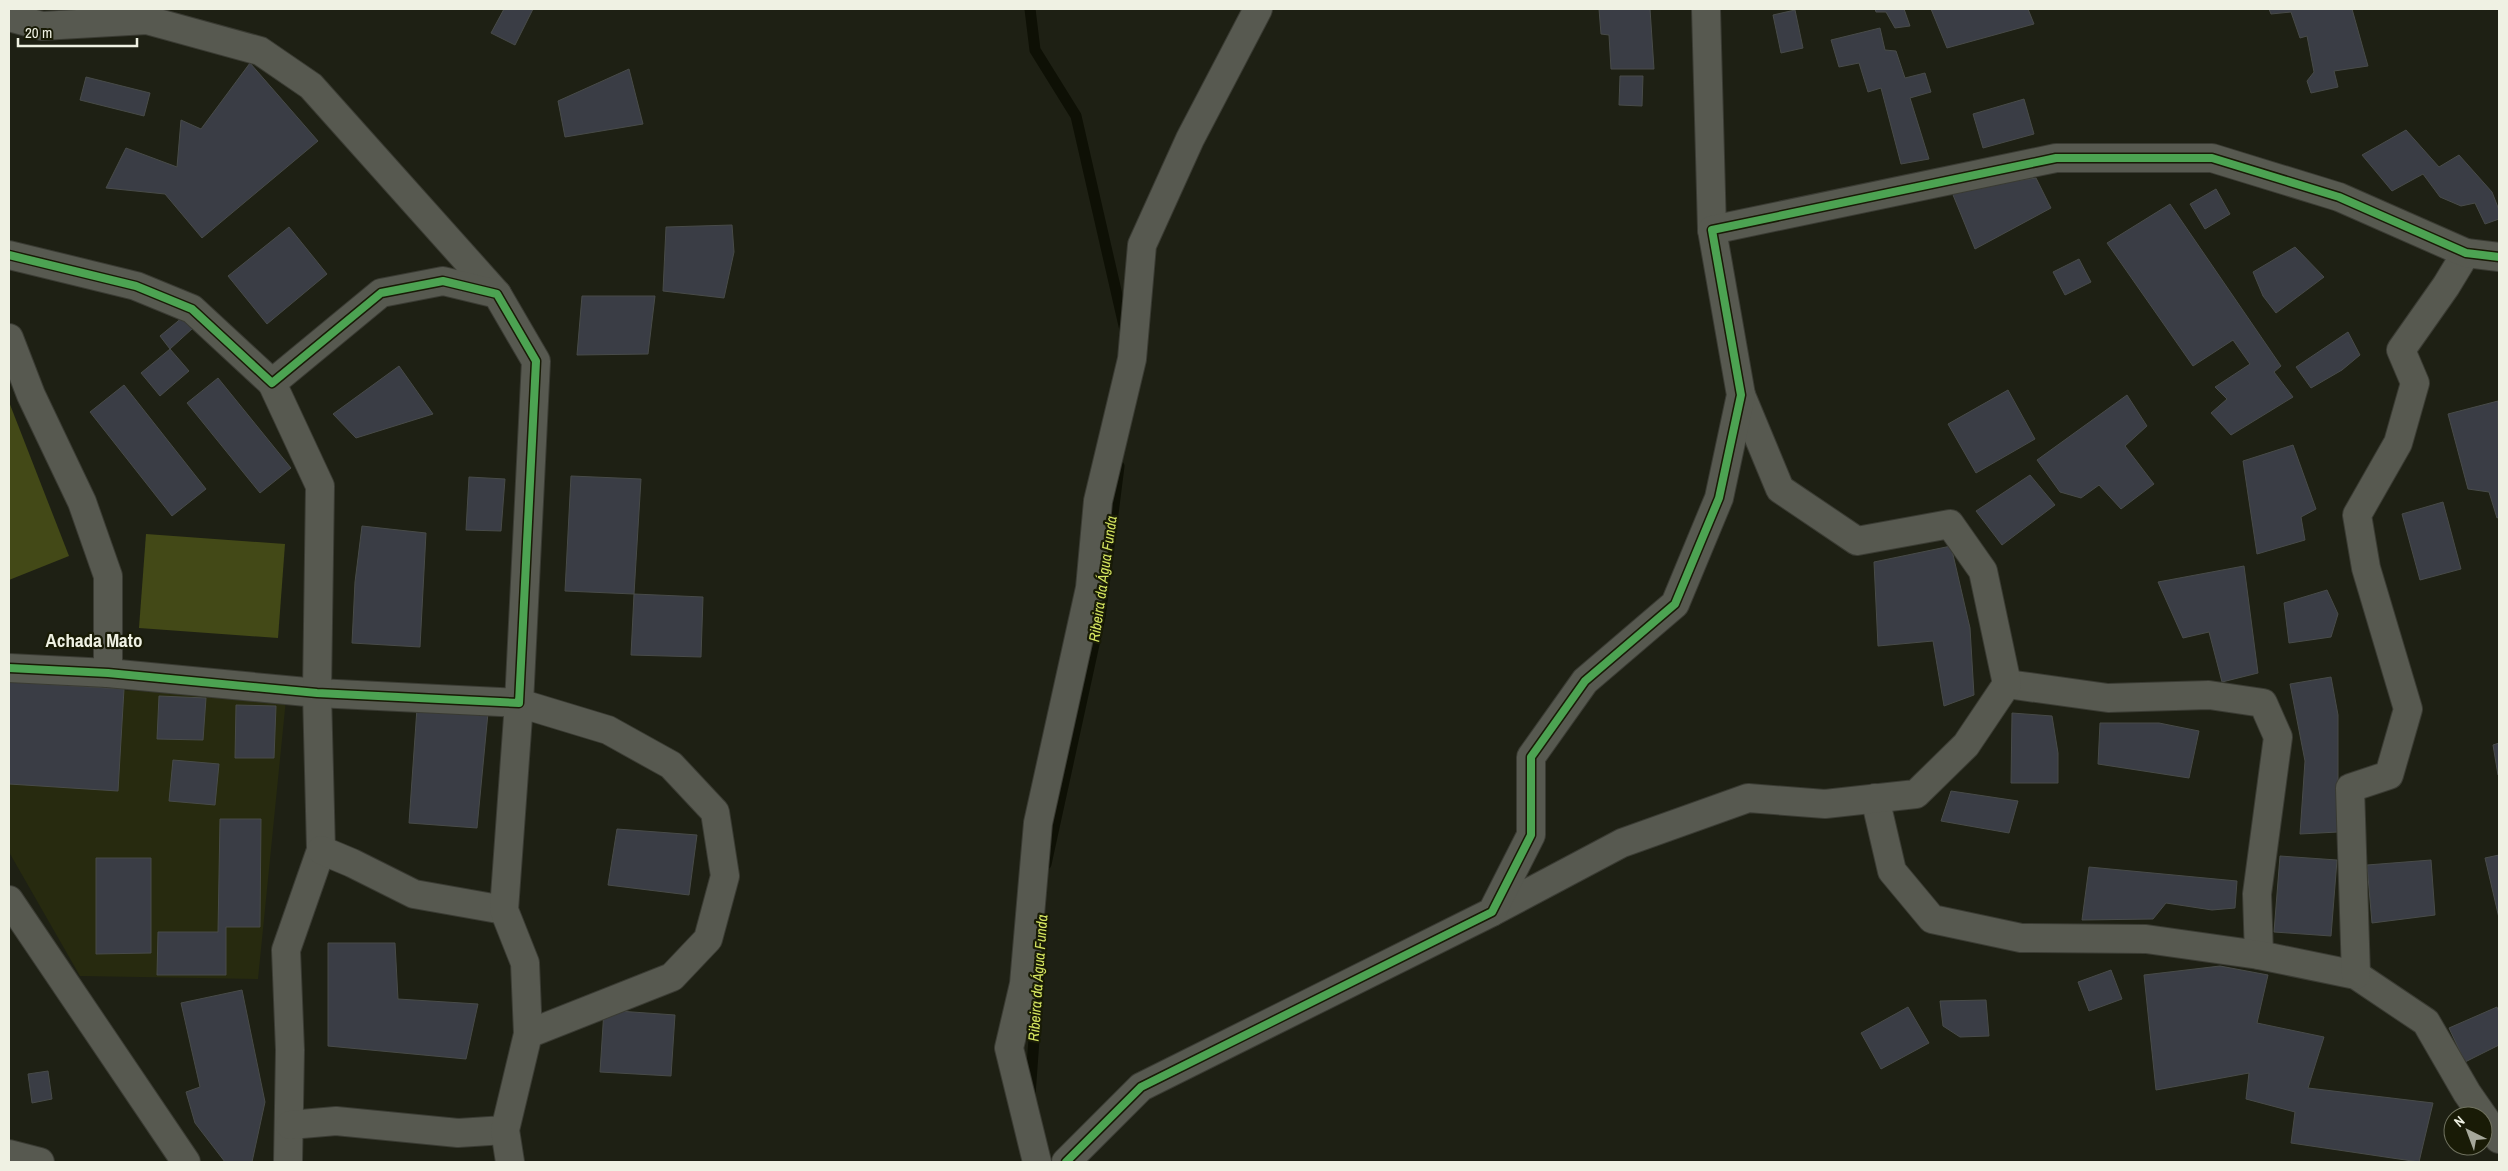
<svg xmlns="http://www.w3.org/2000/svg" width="2508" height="1171" viewBox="0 0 2508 1171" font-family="'Archivo Narrow',sans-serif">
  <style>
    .built { fill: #272a0f }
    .green { fill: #434917 }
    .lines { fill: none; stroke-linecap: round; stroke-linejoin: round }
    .stream { stroke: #0e1005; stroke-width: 11 }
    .building { fill: #3a3d45; stroke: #484b49 }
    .minor-casing { stroke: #3a3b33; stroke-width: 30 }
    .minor { stroke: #575950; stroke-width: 28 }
    .cycleway-casing { stroke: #191b06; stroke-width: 11 }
    .cycleway { stroke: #4ca352; stroke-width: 8 }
    .labels { text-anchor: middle; stroke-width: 4.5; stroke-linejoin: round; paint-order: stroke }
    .water-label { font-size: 15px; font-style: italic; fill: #d6e660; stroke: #191b06 }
    .district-label { font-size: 19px; font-weight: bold; fill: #eff1e3; stroke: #191b06 }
  </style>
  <rect width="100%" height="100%" fill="#1e2014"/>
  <path class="built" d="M9,684L286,699L258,979L80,976L9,852Z"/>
  <g class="green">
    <path d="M9,402L69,556L9,580Z"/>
    <path d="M146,534L285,544L278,638L139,628Z"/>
  </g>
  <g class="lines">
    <g class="stream">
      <path d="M1030,9L1035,50L1076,116L1125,330"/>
      <path d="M1046,864L1100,617L1119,466"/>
      <path d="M1030,1095L1039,969"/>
    </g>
  </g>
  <g class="building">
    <path d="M504,9H533L515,45L491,33Z"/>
    <path d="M1599,9H1650L1654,69H1611L1609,35L1601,34Z"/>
    <path d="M1875,9H1904L1910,26L1895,28L1886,12H1876Z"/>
    <path d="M1931,9H2028L2034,24L1947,48Z"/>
    <path d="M2269,9H2352L2368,66L2334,71L2338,87L2311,93L2307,81L2314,72L2307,36L2300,38L2291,12L2271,14Z"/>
    <path d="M1795,10L1803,48L1781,53L1773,15Z"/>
    <path d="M1880,28L1885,50L1896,51L1905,78L1925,73L1931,92L1910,98L1929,159L1901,164L1881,88L1868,92L1859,63L1839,67L1831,40Z"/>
    <path d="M250,63L318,141L202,238L165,194L106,188L126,148L177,167L181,120L201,129Z"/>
    <path d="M629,69L643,124L565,137L558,101Z"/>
    <path d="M1620,76H1643L1642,106L1619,105Z"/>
    <path d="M86,77L150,93L144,116L80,100Z"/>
    <path d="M2024,99L2034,134L1983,148L1973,114Z"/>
    <path d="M2406,130L2439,167L2459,155L2492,192L2499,210V219L2485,224L2475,203L2461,206L2440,197L2423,174L2392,191L2362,155Z"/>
    <path d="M2036,178L2051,208L1975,249L1951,190Z"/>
    <path d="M2216,189L2230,214L2205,229L2190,204Z"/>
    <path d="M2170,204L2281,366L2274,372L2293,397L2231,435L2211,413L2227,399L2215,387L2250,364L2233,340L2193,366L2107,243Z"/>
    <path d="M732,225L734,252L724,298L663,291L666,227Z"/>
    <path d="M289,227L327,274L267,324L228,276Z"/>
    <path d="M2295,247L2324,277L2276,313L2263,296L2253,272Z"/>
    <path d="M2079,259L2091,282L2065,295L2053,272Z"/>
    <path d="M582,296H655L648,354L577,355Z"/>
    <path d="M183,317L193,328L170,349L160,336Z"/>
    <path d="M2348,332L2360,355L2342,370L2311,388L2296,367Z"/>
    <path d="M170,349L189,371L160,396L141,373Z"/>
    <path d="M399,366L433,414L356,438L333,414Z"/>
    <path d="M218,378L291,468L260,493L187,403Z"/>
    <path d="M124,385L206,489L172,516L90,412Z"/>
    <path d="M2008,390L2035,439L1976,473L1948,424Z"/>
    <path d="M2127,395L2147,426L2125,446L2154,484L2121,509L2099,485L2081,498L2060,492L2037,460Z"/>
    <path d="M2498,401L2499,517L2497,518L2489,492L2468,489L2448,414Z"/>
    <path d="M2293,445L2316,509L2301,517L2305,540L2257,554L2243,461Z"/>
    <path d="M2030,475L2055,505L2002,545L1976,511Z"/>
    <path d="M571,476L641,479L634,594L565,591Z"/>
    <path d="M469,477L505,479L501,531L466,530Z"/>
    <path d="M2443,502L2461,569L2420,580L2402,514Z"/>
    <path d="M362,526L426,533L420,647L352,643L355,582Z"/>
    <path d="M1951,546L1970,628L1974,695L1944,706L1933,641L1878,646L1874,562Z"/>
    <path d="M2244,566L2258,673L2222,682L2209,632L2183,638L2158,582Z"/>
    <path d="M2327,590L2338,614L2331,637L2289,643L2284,603Z"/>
    <path d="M634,594L703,597L701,657L631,655Z"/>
    <path d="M2331,677L2338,715V832L2300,834L2305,761L2290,684Z"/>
    <path d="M9,682L124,689L118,791L9,784Z"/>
    <path d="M159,696L206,698L203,740L157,739Z"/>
    <path d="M236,705L276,706L274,758H235Z"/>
    <path d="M417,708L488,713L477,828L409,823Z"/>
    <path d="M2012,713L2052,716L2058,753V783H2011Z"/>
    <path d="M2100,723H2159L2199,731L2189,778L2098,764Z"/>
    <path d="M2499,743V774L2498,775L2493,745Z"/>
    <path d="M173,760L219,764L215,805L169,801Z"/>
    <path d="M1951,791L2018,801L2009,833L1941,821Z"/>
    <path d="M220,819H261L260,927H226V975H157L158,932H218Z"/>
    <path d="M617,829L697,835L689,895L608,885Z"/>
    <path d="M2499,855V918L2485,858Z"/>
    <path d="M2280,856L2337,860L2331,936L2274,932Z"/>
    <path d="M96,858H151V953L96,954Z"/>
    <path d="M2431,860L2435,915L2372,923L2367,865Z"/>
    <path d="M2089,867L2237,881L2235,908L2212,910L2166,903L2153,919L2082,920Z"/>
    <path d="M328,943H395L398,999L478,1004L466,1059L328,1046Z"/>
    <path d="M2220,966L2268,975L2257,1023L2324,1037L2308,1088L2433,1103L2419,1162L2291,1143L2295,1112L2246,1099L2249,1073L2156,1090L2144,975Z"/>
    <path d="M2111,970L2122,999L2089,1011L2078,982Z"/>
    <path d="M242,990L265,1102L252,1162H225L195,1123L186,1092L200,1087L181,1003Z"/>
    <path d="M1986,1000L1989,1036L1960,1037L1943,1026L1940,1001Z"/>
    <path d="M1908,1007L1929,1043L1881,1069L1861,1033Z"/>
    <path d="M2497,1007L2499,1013V1045L2465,1062L2449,1028Z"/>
    <path d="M604,1010L675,1015L671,1076L600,1072Z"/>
    <path d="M48,1071L52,1099L32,1103L28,1074Z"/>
  </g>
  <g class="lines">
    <g class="minor-casing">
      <g id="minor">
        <path d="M1706,9L1712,230"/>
        <path d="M9,17L42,26L147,20L260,51L311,86L497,294"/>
        <path d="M9,255L136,286L192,309L272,383L381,293L443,281L497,294L536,361L519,703L317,693L108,673L9,668"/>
        <path d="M9,338L31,395L82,502L108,576V673"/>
        <path d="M272,383L320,486L317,693L321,850L286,950L290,1050L288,1162"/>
        <path d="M2007,684L2108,698L2209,695L2263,703L2278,737L2257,894L2259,955"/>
        <path d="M1875,798L1892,871L1932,919L2021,938L2146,939L2259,955L2356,975L2426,1022L2467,1093L2499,1139"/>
        <path d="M321,850L352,863L414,894L504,910"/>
        <path d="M9,900L186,1162"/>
        <path d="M1492,912L1622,843L1748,798L1825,804L1916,794L1966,745L2007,684L1983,571L1950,524L1857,541L1780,489L1741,395"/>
        <path d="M2356,975L2350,788L2389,775L2408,709L2366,568L2357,515L2398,443L2415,383L2401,350L2446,286L2466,253"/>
        <path d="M290,1125L336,1121L458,1133L505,1130"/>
        <path d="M9,1154L40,1162"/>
        <path d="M510,1162L505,1130L528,1034L525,963L504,910L519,703L608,730L671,765L715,812L725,876L708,939L672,977L528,1034"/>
        <path d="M1037,1162L1009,1048L1024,984L1038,823L1090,588L1098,501L1132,359L1142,245L1190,139L1258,9"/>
        <path d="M1066,1162L1141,1087L1492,912L1531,835V757L1585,681L1675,604L1719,498L1741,395L1712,230L2056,158H2212L2339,197L2466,253L2499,257"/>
      </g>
    </g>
    <use href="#minor" class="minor"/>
    <g class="cycleway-casing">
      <g id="cycleway">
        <path d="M9,255L136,286L192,309L272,383L381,293L443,281L497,294L536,361L519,703L317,693L108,673L9,668"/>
        <path d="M1066,1162L1141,1087L1492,912L1531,835V757L1585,681L1675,604L1719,498L1741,395L1712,230L2056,158H2212L2339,197L2466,253L2499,257"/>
      </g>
    </g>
    <use href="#cycleway" class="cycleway"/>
  </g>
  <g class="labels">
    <g class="water-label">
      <text transform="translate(1103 579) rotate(-82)" y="5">Ribeira da Água Funda</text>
      <text transform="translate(1038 978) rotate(-86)" y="5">Ribeira da Água Funda</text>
    </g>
    <g class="district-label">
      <text x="94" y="647">Achada Mato</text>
    </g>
  </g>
  <rect width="2508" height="1171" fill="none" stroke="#eff1e3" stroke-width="20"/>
  <g transform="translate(2468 1131) rotate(318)"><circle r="24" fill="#191b06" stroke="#6f715e"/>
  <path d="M0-4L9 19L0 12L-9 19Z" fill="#a6a89b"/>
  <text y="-8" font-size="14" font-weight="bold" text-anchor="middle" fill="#eff1e3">N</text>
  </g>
  <path d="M18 38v8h119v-8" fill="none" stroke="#eff1e3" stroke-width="2.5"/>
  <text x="25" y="38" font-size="15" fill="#eff1e3" stroke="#191b06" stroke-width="4" paint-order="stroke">20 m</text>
</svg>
